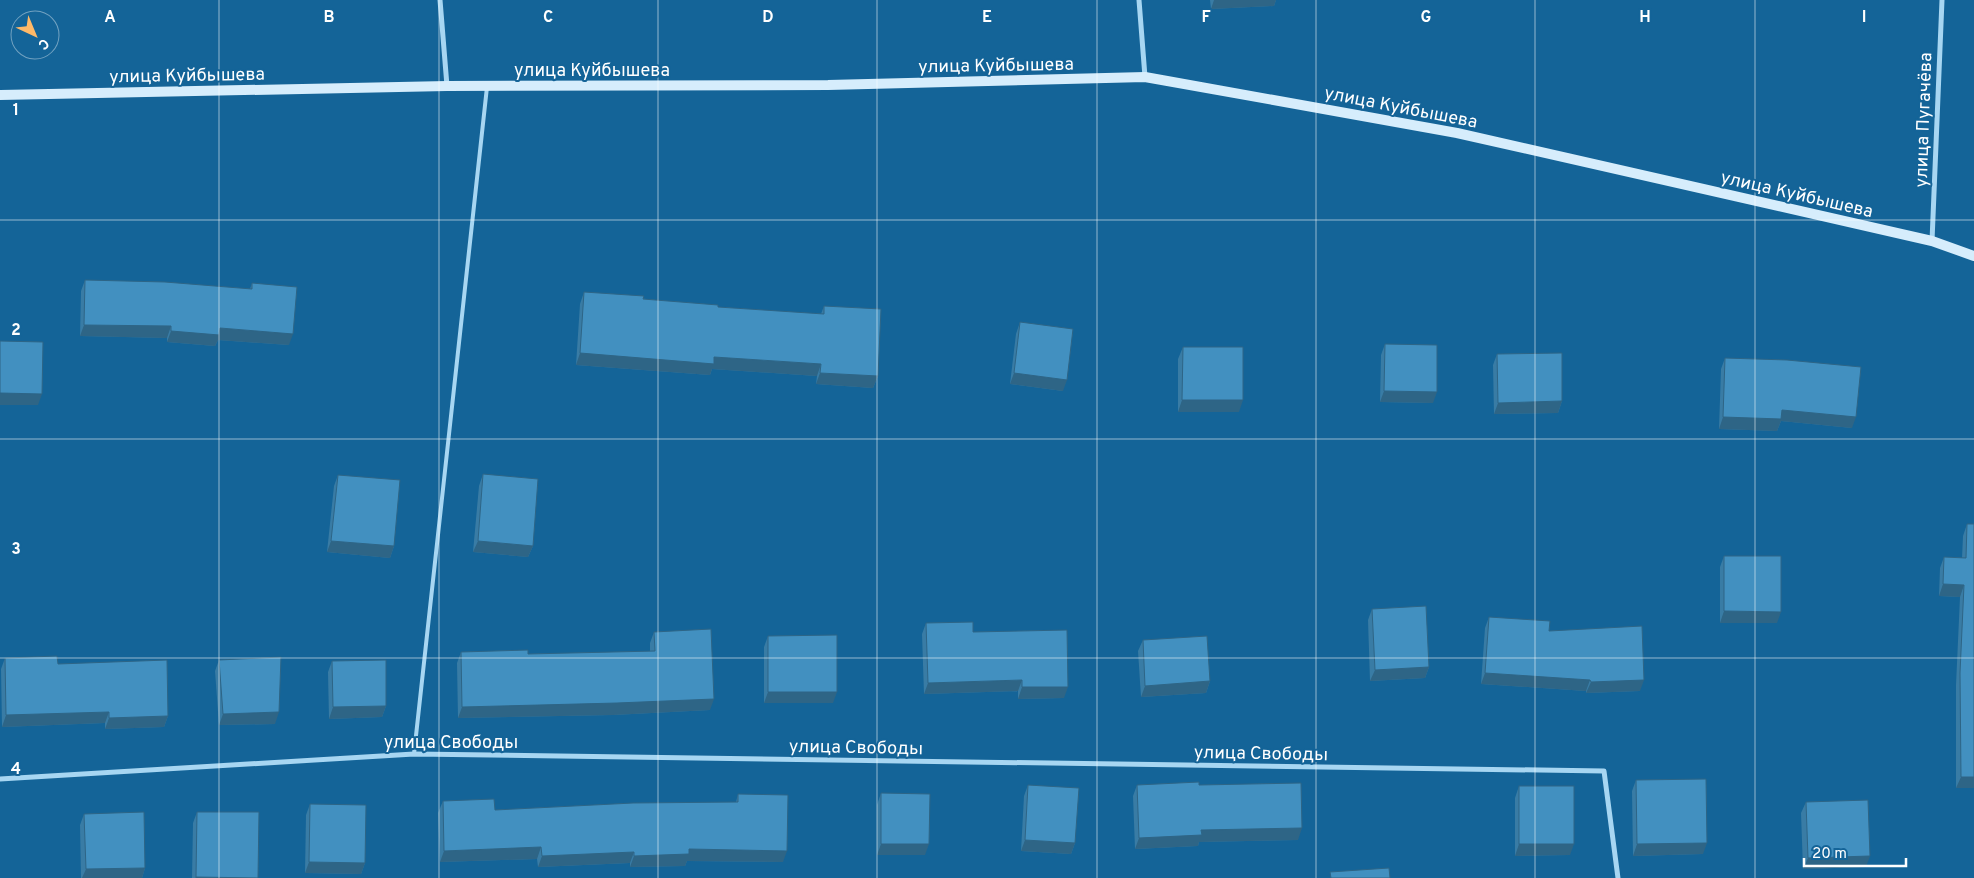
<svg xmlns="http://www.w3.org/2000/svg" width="1974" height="878" viewBox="0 0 1974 878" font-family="Overpass,sans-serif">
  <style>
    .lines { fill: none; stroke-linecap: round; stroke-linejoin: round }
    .lane { stroke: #a7d6f2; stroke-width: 4 }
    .street { stroke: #a7d6f2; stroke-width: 5 }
    .secondary { stroke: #d6edfc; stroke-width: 10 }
    .wall { fill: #397ca5 }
    .shaded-wall { fill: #2e6586 }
    .building { fill: #4290c0; stroke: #2e6586 }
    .grid { fill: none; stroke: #fff; stroke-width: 1; stroke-opacity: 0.55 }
    .labels { text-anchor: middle; stroke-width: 4; stroke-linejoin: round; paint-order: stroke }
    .street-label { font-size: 18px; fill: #fff; stroke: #146498 }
    .grid-label { font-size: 16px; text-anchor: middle; font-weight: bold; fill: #fff; stroke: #146498; stroke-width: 4; stroke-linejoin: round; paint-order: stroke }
  </style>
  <rect width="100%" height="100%" fill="#146498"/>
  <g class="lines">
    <path class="lane" d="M414,754L487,87"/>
    <g class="street">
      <path d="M440,0L447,86"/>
      <path d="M1139,0L1145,77"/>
      <path d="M1932,241L1942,0"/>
      <path d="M0,779L414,754L1604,771L1618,878"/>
    </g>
    <path class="secondary" d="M0,95L447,86L828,85L1145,77L1457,133L1932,241L1974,256"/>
  </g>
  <g class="wall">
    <path d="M1210,0H1276L1274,6L1211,9Z"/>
    <path d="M85,280L250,289L252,283L289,345L218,340L215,346L167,342V338L80,336L81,291Z"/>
    <path d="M584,292L718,307L821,314L824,306L878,376L873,388L816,384L817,376L712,369L710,375L576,365L580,304Z"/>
    <path d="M1020,322L1063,391L1010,384L1016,334Z"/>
    <path d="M1385,344L1433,403L1380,402L1381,355Z"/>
    <path d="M1183,347L1239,412H1178V359Z"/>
    <path d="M1497,354L1562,401L1558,413L1494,414L1493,365Z"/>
    <path d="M1725,358L1852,428L1781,421L1777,431L1719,429L1721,369Z"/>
    <path d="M483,474L533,546L528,557L473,552L479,486Z"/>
    <path d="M338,475L394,546L390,558L327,552L334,486Z"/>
    <path d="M1967,524H1974V788H1956V685L1960,597L1939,596L1940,568L1944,557L1962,558L1963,536Z"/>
    <path d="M1724,556L1777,623H1720V567Z"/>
    <path d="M1372,609L1429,667L1425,678L1370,681L1368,620Z"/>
    <path d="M1489,617L1549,631L1640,691L1586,693V691L1481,684L1485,628Z"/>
    <path d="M926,623L973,632L1064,698L1018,699V691L924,694L922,634Z"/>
    <path d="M654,632L710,710L613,715L458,718L457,663L461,652L528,654L650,652V643Z"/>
    <path d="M768,636L833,703H764V647Z"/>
    <path d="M1143,640L1210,681L1206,693L1141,697L1138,651Z"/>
    <path d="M5,658L58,664L168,716L164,727L105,729V723L2,727L1,669Z"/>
    <path d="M219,660L275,724L219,725L215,671Z"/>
    <path d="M332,661L386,706L382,717L329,719L328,672Z"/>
    <path d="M1636,780L1703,854L1633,856L1632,791Z"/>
    <path d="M1028,785L1075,843L1071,854L1021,851L1024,796Z"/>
    <path d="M1137,785H1199L1298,840L1199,842L1198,846L1135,849L1133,796Z"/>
    <path d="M1519,786L1570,855L1515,856V798Z"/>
    <path d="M881,793L925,855H877V805Z"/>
    <path d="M738,794L783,862L687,861L685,866L630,867V863L538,867L537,859L440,862L438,813L443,801L495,810L736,802Z"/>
    <path d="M1806,802L1866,867L1803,869L1801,813Z"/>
    <path d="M310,804L365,863L361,874L305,873L306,815Z"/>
    <path d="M197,812L258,878H192L193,823Z"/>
    <path d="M84,814L145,868L142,878H81L80,825Z"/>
  </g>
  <g class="shaded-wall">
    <path d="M1214,0H1276L1274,6L1211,9Z"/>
    <path d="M84,325L171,326L167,338L80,336Z"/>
    <path d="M220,328L293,334L289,345L218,340L215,346L167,342L171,331Z"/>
    <path d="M580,353L714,357L821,364L817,376L712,369L710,375L576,365Z"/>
    <path d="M820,373L878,376L873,388L816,384Z"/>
    <path d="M1014,373L1067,380L1063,391L1010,384Z"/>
    <path d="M1384,391L1437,392L1433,403L1380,402Z"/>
    <path d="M0,393L42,394L38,405H0Z"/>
    <path d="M1182,400H1243L1239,412H1178Z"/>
    <path d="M1562,401L1558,413L1494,414L1498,403Z"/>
    <path d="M1782,410L1856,417L1852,428L1781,421L1777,431L1719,429L1723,417Z"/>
    <path d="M331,541L394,546L390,558L327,552Z"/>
    <path d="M478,541L533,546L528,557L473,552Z"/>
    <path d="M1943,584L1964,585L1960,597L1939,596Z"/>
    <path d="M1724,611L1781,612L1777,623H1720Z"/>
    <path d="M1429,667L1425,678L1370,681L1375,670Z"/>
    <path d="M1485,673L1590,680L1586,691L1481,684Z"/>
    <path d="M1022,680L1018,691L924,694L928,683Z"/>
    <path d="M1644,680L1640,691L1586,693L1591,682Z"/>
    <path d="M1210,681L1206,693L1141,697L1145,686Z"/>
    <path d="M1022,687H1068L1064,698L1018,699Z"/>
    <path d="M768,692H837L833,703H764Z"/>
    <path d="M714,699L710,710L613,715L458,718L462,707Z"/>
    <path d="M386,706L382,717L329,719L333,707Z"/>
    <path d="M109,712L105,723L2,727L6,715Z"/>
    <path d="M279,712L275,724L219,725L223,714Z"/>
    <path d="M168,716L164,727L105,729L109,718Z"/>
    <path d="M1961,777H1974V788H1956Z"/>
    <path d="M1302,828L1298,840L1199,842L1198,846L1135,849L1139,838L1201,830Z"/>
    <path d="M1025,840L1075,843L1071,854L1021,851Z"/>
    <path d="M1707,843L1703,854L1633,856L1637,844Z"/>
    <path d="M881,844H929L925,855H877Z"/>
    <path d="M1519,844H1574L1570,855L1515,856Z"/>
    <path d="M541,847L537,859L440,862L444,851Z"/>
    <path d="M689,849L787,851L783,862L687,861L685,866L630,867L634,856Z"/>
    <path d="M634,852L630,863L538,867L542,856Z"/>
    <path d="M1870,856L1866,867L1803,869L1808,858Z"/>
    <path d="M309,862L365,863L361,874L305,873Z"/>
    <path d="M145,868L142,878H82L86,869Z"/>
    <path d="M196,877L258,878H195Z"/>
  </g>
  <g class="building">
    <path d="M85,280L165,282L252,289V283L297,287L293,334L220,328L219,335L171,331V326L84,325Z"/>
    <path d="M584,292L644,296L643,299L718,305V307L824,314V306L881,309L878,376L820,373L821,364L714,357V364L580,353Z"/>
    <path d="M1020,322L1073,329L1067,380L1014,373Z"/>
    <path d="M0,341L43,342L42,394L0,393Z"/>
    <path d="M1385,344L1437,345V392L1384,391Z"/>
    <path d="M1183,347H1243V400H1182Z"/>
    <path d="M1562,353V401L1498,403L1497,354Z"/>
    <path d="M1725,358L1787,360L1861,367L1856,417L1782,410L1781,419L1723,417Z"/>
    <path d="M483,474L538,479L533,546L478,541Z"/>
    <path d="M338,475L400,480L394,546L331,541Z"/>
    <path d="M1967,524H1974V777H1961L1960,673L1964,585L1943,584L1944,557L1966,558Z"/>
    <path d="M1724,556H1781V612L1724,611Z"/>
    <path d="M1426,606L1429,667L1375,670L1372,609Z"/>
    <path d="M1489,617L1550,621L1549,631L1642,626L1644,680L1591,682L1590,680L1485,673Z"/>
    <path d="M973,622V632L1067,630L1068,687H1022V680L928,683L926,623Z"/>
    <path d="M711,629L714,699L617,703L462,707L461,652L528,650V654L655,651L654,632Z"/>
    <path d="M837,635V692H768V636Z"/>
    <path d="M1207,636L1210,681L1145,686L1143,640Z"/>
    <path d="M57,656L58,664L167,660L168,716L109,718V712L6,715L5,658Z"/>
    <path d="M281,657L279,712L223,714L219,660Z"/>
    <path d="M386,660V706L333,707L332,661Z"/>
    <path d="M1706,779L1707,843L1637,844L1636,780Z"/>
    <path d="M1199,782V785L1301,783L1302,828L1201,830L1202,835L1139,838L1137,785Z"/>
    <path d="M1028,785L1079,788L1075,843L1025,840Z"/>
    <rect x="1519" y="786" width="55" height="58"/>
    <path d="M881,793L930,794L929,844H881Z"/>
    <path d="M738,794L788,795L787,851L689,849V854L634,856V852L542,856L541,847L444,851L443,801L494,799L495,810L633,803L738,802Z"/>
    <path d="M1868,800L1870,856L1808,858L1806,802Z"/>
    <path d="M310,804L366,805L365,863L309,862Z"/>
    <path d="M144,812L145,868L86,869L84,814Z"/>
    <path d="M197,812H259L258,878L196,877Z"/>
    <path d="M1389,868L1390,878H1331L1330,872Z"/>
  </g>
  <path class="grid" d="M219,0V878M439,0V878M658,0V878M877,0V878M1097,0V878M1316,0V878M1535,0V878M1755,0V878M0,220H1974M0,439H1974M0,658H1974"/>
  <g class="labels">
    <g class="street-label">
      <text transform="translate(996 65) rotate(-1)" y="6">улица Куйбышева</text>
      <text x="592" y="76">улица Куйбышева</text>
      <text transform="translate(187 75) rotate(-1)" y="6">улица Куйбышева</text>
      <text transform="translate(1401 107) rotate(11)" y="6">улица Куйбышева</text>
      <text transform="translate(1923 120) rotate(-88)" y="6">улица Пугачёва</text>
      <text transform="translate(1797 194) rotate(13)" y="6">улица Куйбышева</text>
      <text x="451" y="748">улица Свободы</text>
      <text transform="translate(856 747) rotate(1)" y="6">улица Свободы</text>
      <text transform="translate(1261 753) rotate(1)" y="6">улица Свободы</text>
    </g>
  </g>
  <g class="grid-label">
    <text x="110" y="22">A</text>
    <text x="329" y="22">B</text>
    <text x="548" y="22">C</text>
    <text x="768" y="22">D</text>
    <text x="987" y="22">E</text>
    <text x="1206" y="22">F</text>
    <text x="1426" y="22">G</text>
    <text x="1645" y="22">H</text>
    <text x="1864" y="22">I</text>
    <text x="16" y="115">1</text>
    <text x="16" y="335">2</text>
    <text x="16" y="554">3</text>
    <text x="16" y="774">4</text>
  </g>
  <g transform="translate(35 35) rotate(136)"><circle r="24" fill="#146498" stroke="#72a2c1"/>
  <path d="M0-4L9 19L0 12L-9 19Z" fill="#ffb968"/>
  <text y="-8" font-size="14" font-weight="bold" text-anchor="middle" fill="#ffffff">С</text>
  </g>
  <path d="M1804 858v8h102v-8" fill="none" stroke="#ffffff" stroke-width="2.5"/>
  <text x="1812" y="858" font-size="15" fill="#ffffff" stroke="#146498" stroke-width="4" paint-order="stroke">20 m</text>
</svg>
